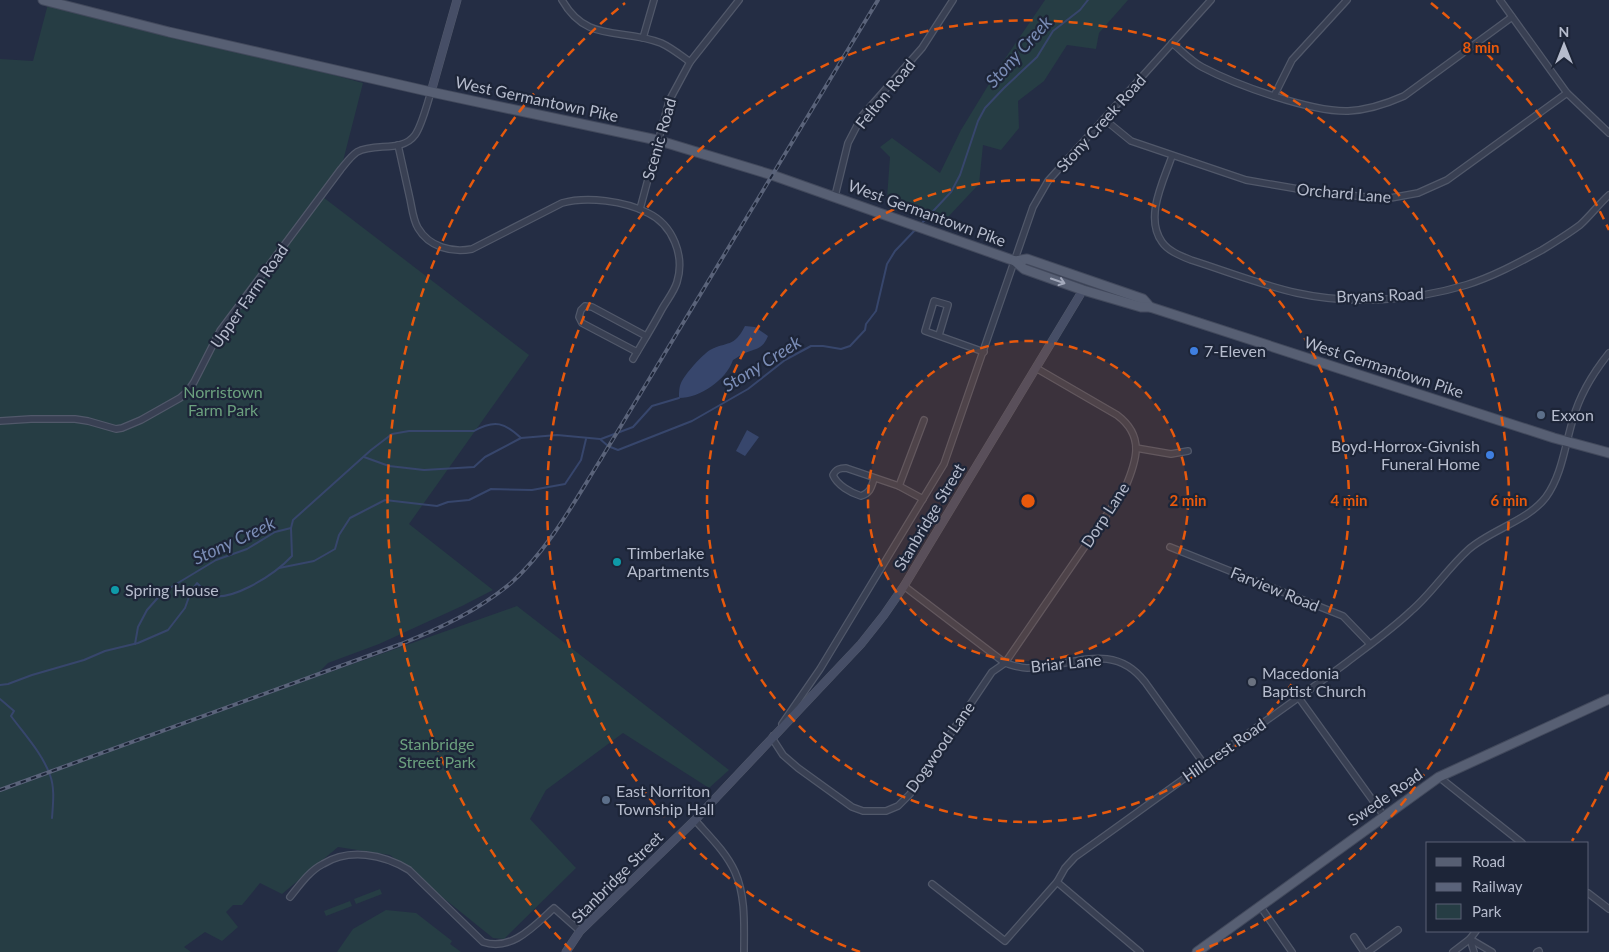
<svg xmlns="http://www.w3.org/2000/svg" width="1609" height="952" viewBox="0 0 1609 952" font-family="Lato,sans-serif">
  <style>
    .green { fill: #263d44 }
    .water { fill: #37466c }
    .lines { fill: none; stroke-linecap: round; stroke-linejoin: round }
    .stream { stroke: #37466c; stroke-width: 2 }
    .street-casing { stroke: #51586a; stroke-width: 8 }
    .secondary-casing { stroke: #51586a; stroke-width: 9 }
    .primary-casing { stroke: #42495c; stroke-width: 11 }
    .street { stroke: #394053; stroke-width: 5.5 }
    .secondary { stroke: #464e66; stroke-width: 8 }
    .primary { stroke: #575f73; stroke-width: 9 }
    .rail-casing { stroke: #5a637a; stroke-width: 4 }
    .rail { stroke: #1d2538; stroke-width: 2; stroke-dasharray: 5.5; stroke-linecap: butt }
    .oneway { stroke: #a3a9bb }
    .ring { fill: none; stroke: #e8590c; stroke-width: 2.5; stroke-dasharray: 9 6 }
    .shop-dot { fill: #3f7fe0; stroke: #1d2538; stroke-width: 2 }
    .service-dot { fill: #5c6f8a; stroke: #1d2538; stroke-width: 2 }
    .culture-dot { fill: #0f9aa8; stroke: #1d2538; stroke-width: 2 }
    .worship-dot { fill: #6b7280; stroke: #1d2538; stroke-width: 2 }
    .labels { text-anchor: middle; stroke-width: 4.5; stroke-linejoin: round; paint-order: stroke }
    .street-label { font-size: 16px; fill: #b6bccd; stroke: #1d2538 }
    .poi-label { font-size: 16px; fill: #b6bccd; stroke: #1d2538; text-anchor: start }
    .park-label { font-size: 16px; fill: #6ba07e; stroke: #1d2538 }
    .water-label { font-size: 18px; font-style: italic; fill: #7b8db6; stroke: #1d2538 }
    .centre { fill: #e8590c; stroke: #1d2538; stroke-width: 2.5 }
    .ring-label { font-size: 15px; text-anchor: middle; font-weight: bold; fill: #e8590c; stroke: #1d2538; stroke-width: 4.5; stroke-linejoin: round; paint-order: stroke }
  </style>
  <rect width="100%" height="100%" fill="#242d44"/>
  <g class="green">
    <path d="M1045,0H1128L1099,33L1096,49L1067,45L1044,81L1018,101L1019,128L1001,150L983,145L979,184L948,217L887,198L890,157L880,147L892,138L940,173L961,130L1000,66Z"/>
    <path d="M48,4L294,64L363,83L343,161L319,194L529,355L409,524L493,590L462,606L379,644L328,663L313,678L517,606L729,770L709,788L623,733L546,790L530,819L576,868L504,939L493,938L390,855L338,847L282,894L260,883L242,905H233L226,912L238,927L222,941L205,932L184,947L191,952H0V59L33,61Z"/>
    <path d="M380,889L382,894L356,904L354,899Z"/>
    <path d="M350,901L352,906L326,916L324,911Z"/>
    <path d="M386,910L416,913L452,941L450,944L461,952H337L353,929Z"/>
  </g>
  <g class="water">
    <path d="M745,326L755,327L768,336C762,350 757,348 745,353C741,354 737,358 733,360C726,380 700,398 679,398C679,394 679,387 681,383C685,374 702,355 710,350C727,341 734,348 745,326Z"/>
    <path d="M747,430L759,437L745,456L736,451Z"/>
  </g>
  <g class="lines">
    <g class="stream">
      <path d="M921,224L951,192L960,175L978,121L985,108L1004,88L1037,57L1053,31L1080,10L1088,0"/>
      <path d="M601,439L633,427L652,406L679,398"/>
      <path d="M364,457L389,466L424,470L474,467L485,457L521,438"/>
      <path d="M279,568L314,561L335,549L339,535L350,518L385,500L437,506L448,502L469,500L491,489L532,490L565,484L581,460L586,439"/>
      <path d="M135,644L138,627L147,610L163,592L216,560L247,549L275,532L291,528"/>
      <path d="M0,685L8,684L32,675L84,660L105,651L138,643L168,630L185,608L191,591L197,583L202,588L203,593C227,607 275,574 292,556L291,528L293,520L371,450L392,434L409,431H474C495,419 505,423 521,438L557,435L600,439L608,446L618,450L692,421L748,389L785,360L811,346H823L841,349L850,346L865,330L866,324L876,311L887,264L895,251L916,229"/>
      <path d="M0,699L14,711L11,716C24,734 42,753 50,775C55,788 53,804 52,818"/>
    </g>
    <g class="street-casing">
      <g id="street">
        <path d="M562,0C587,44 621,27 661,43C672,48 680,55 690,62"/>
        <path d="M1500,0L1567,93L1609,133"/>
        <path d="M643,38L654,0"/>
        <path d="M1172,43C1182,51 1191,61 1202,67C1236,85 1311,112 1348,111C1368,110 1386,104 1404,96L1512,17"/>
        <path d="M1274,96L1292,60L1347,0"/>
        <path d="M1104,119L1131,141L1246,180L1310,191L1385,199L1418,193L1447,180L1567,93"/>
        <path d="M398,145C402,163 406,181 410,199C412,208 413,220 418,228C429,247 452,253 472,249L562,203C587,196 625,201 648,213C673,225 685,256 677,282C674,292 667,300 662,309C653,326 643,342 633,359"/>
        <path d="M1172,156C1164,180 1144,217 1162,242C1168,251 1181,256 1191,260C1226,271 1261,285 1297,293C1351,305 1413,301 1466,285C1492,277 1518,263 1542,250C1555,242 1568,234 1580,225C1590,216 1599,204 1609,195"/>
        <path d="M835,196L848,143L862,116L922,48L953,0"/>
        <path d="M640,209L669,101L690,62L739,0"/>
        <path d="M939,335L948,305L934,301L925,331L984,352"/>
        <path d="M637,352L582,323L579,317L581,310L585,306L592,307L646,336"/>
        <path d="M0,421L31,419H75L88,421L116,429L122,428L141,420L180,398L188,391L194,382L220,331L341,169C346,163 351,156 357,152C375,142 402,153 415,135C422,125 427,104 431,92"/>
        <path d="M1136,448L1171,454L1188,451"/>
        <path d="M874,479C871,488 870,493 861,496C851,493 837,485 833,475C836,469 840,468 846,468L899,486L923,499"/>
        <path d="M899,486L924,420"/>
        <path d="M1170,547L1343,616L1370,644"/>
        <path d="M904,586L1005,663C1012,665 1020,668 1027,668C1070,668 1112,639 1145,682L1204,764"/>
        <path d="M1299,698L1384,816"/>
        <path d="M782,724L820,669L944,464L1033,207L1048,181L1211,0"/>
        <path d="M773,736L772,738L783,755L798,768L852,807L863,811H886L898,806L910,794L992,672L1005,663L1125,488C1137,460 1145,436 1117,415L1036,368"/>
        <path d="M1439,777L1522,843"/>
        <path d="M695,820C709,836 726,852 735,872C746,897 744,926 744,952"/>
        <path d="M1057,882L1140,952"/>
        <path d="M932,884L1005,941L1057,882L1065,868L1075,857C1126,821 1177,783 1229,747C1268,719 1307,692 1346,663C1368,646 1391,630 1411,611C1432,593 1447,569 1468,550C1490,530 1528,521 1546,497C1562,475 1565,445 1573,419C1580,394 1593,373 1609,353"/>
        <path d="M1588,893L1609,909"/>
        <path d="M290,897C299,886 309,871 323,864C349,848 383,854 409,870L483,942C512,952 535,925 554,908L580,931"/>
        <path d="M1260,906L1292,952"/>
        <path d="M1354,937L1364,952"/>
        <path d="M1368,952L1398,930"/>
        <path d="M1453,952L1470,939L1492,952"/>
        <path d="M1474,952L1470,939L1476,931"/>
        <path d="M1537,952L1539,951"/>
      </g>
    </g>
    <g class="secondary-casing">
      <g id="secondary">
        <path d="M431,92L457,0"/>
        <path d="M566,952L580,931L695,820L861,644L884,615L904,586L1083,290"/>
      </g>
    </g>
    <g class="primary-casing">
      <g id="primary">
        <path d="M43,0L169,32L431,92L657,140L772,175L1015,261L1027,259L1143,299L1150,307"/>
        <path d="M1015,261L1024,269L1083,290L1141,307H1150L1554,438L1609,453"/>
        <path d="M1197,952L1439,777L1609,699"/>
      </g>
    </g>
    <use href="#street" class="street"/>
    <use href="#secondary" class="secondary"/>
    <use href="#primary" class="primary"/>
    <g class="rail-casing">
      <path id="rail" d="M0,790L401,644C441,628 477,611 511,583C549,549 574,502 601,459L878,0"/>
    </g>
    <use href="#rail" class="rail"/>
  </g>
  <defs><path id="oneway-shaft" d="M-6 0H5M1.5-3L5.5 0L1.5 3" fill="none" stroke-width="1.6" stroke-linecap="round" stroke-linejoin="round" transform="scale(1.25)"/></defs>
  <use class="oneway" href="#oneway-shaft" transform="translate(1058 281) rotate(19)"/>
  <circle cx="1028" cy="501" r="160" fill="#e8590c" fill-opacity=".12"/>
  <g class="ring">
    <circle cx="1028" cy="501" r="160"/>
    <circle cx="1028" cy="501" r="321"/>
    <path d="M860 952A481 481 0 1 1 1196 952"/>
    <path d="M1609 772A641 641 0 0 1 1572 841M571 950A641 641 0 0 1 625 3M1431 3A641 641 0 0 1 1609 230"/>
  </g>
  <g class="shop-dot">
    <circle cx="1194" cy="351" r="5"/>
    <circle cx="1490" cy="455" r="5"/>
  </g>
  <g class="service-dot">
    <circle cx="1541" cy="415" r="5"/>
    <circle cx="606" cy="800" r="5"/>
  </g>
  <g class="culture-dot">
    <circle cx="617" cy="562" r="5"/>
    <circle cx="115" cy="590" r="5"/>
  </g>
  <circle class="worship-dot" cx="1252" cy="682" r="5"/>
  <g class="labels">
    <g class="street-label">
      <text transform="translate(885 94) rotate(-51)" y="6">Felton Road</text>
      <text transform="translate(537 99) rotate(12)" y="6">West Germantown Pike</text>
      <text transform="translate(1101 123) rotate(-48)" y="6">Stony Creek Road</text>
      <text transform="translate(659 139) rotate(-74)" y="6">Scenic Road</text>
      <text transform="translate(1344 193) rotate(5)" y="6">Orchard Lane</text>
      <text transform="translate(927 213) rotate(20)" y="6">West Germantown Pike</text>
      <text transform="translate(1380 295) rotate(-2)" y="6">Bryans Road</text>
      <text transform="translate(249 296) rotate(-55)" y="6">Upper Farm Road</text>
      <text transform="translate(1384 367) rotate(18)" y="6">West Germantown Pike</text>
      <text transform="translate(1105 515) rotate(-57)" y="6">Dorp Lane</text>
      <text transform="translate(929 517) rotate(-59)" y="6">Stanbridge Street</text>
      <text transform="translate(1275 589) rotate(22)" y="6">Farview Road</text>
      <text transform="translate(1066 663) rotate(-6)" y="6">Briar Lane</text>
      <text transform="translate(940 747) rotate(-55)" y="6">Dogwood Lane</text>
      <text transform="translate(1224 750) rotate(-35)" y="6">Hillcrest Road</text>
      <text transform="translate(1385 797) rotate(-35)" y="6">Swede Road</text>
      <text transform="translate(617 877) rotate(-45)" y="6">Stanbridge Street</text>
    </g>
    <g class="poi-label">
      <text x="1204" y="357">7-Eleven</text>
      <text x="1551" y="421">Exxon</text>
      <text x="1480" y="452" text-anchor="end">Boyd-Horrox-Givnish<tspan x="1480" dy="18">Funeral Home</tspan></text>
      <text x="627" y="559">Timberlake<tspan x="627" dy="18">Apartments</tspan></text>
      <text x="125" y="596">Spring House</text>
      <text x="1262" y="679">Macedonia<tspan x="1262" dy="18">Baptist Church</tspan></text>
      <text x="616" y="797">East Norriton<tspan x="616" dy="18">Township Hall</tspan></text>
    </g>
    <g class="park-label">
      <text x="223" y="398">Norristown<tspan x="223" dy="18">Farm Park</tspan></text>
      <text x="437" y="750">Stanbridge<tspan x="437" dy="18">Street Park</tspan></text>
    </g>
    <g class="water-label">
      <text transform="translate(1019 52) rotate(-48)" y="6">Stony Creek</text>
      <text transform="translate(762 364) rotate(-32)" y="6">Stony Creek</text>
      <text transform="translate(234 541) rotate(-25)" y="6">Stony Creek</text>
    </g>
  </g>
  <circle cx="1028" cy="501" r="8" class="centre"/>
  <g class="ring-label">
    <text x="1481" y="53">8 min</text>
    <text x="1188" y="506">2 min</text>
    <text x="1349" y="506">4 min</text>
    <text x="1509" y="506">6 min</text>
  </g>
  <rect x="1426" y="842" width="162" height="90" fill="#1d2538" stroke="#5a6174"/>
  <rect x="1436" y="858" width="25" height="8" fill="#575f73" stroke="#5a6174"/>
  <text x="1472" y="867" font-size="15" fill="#b6bccd">Road</text>
  <rect x="1436" y="883" width="25" height="8" fill="#5a637a" stroke="#5a6174"/>
  <text x="1472" y="892" font-size="15" fill="#b6bccd">Railway</text>
  <rect x="1436" y="904" width="25" height="15" fill="#263d44" stroke="#5a6174"/>
  <text x="1472" y="917" font-size="15" fill="#b6bccd">Park</text>
  <g transform="translate(1564 45)" stroke="#1d2538" stroke-width="4" paint-order="stroke">
  <path d="M0-4L9 19L0 12L-9 19Z" fill="#b6bccd"/>
  <text y="-8" font-size="14" font-weight="bold" text-anchor="middle" fill="#b6bccd">N</text>
  </g>
</svg>
